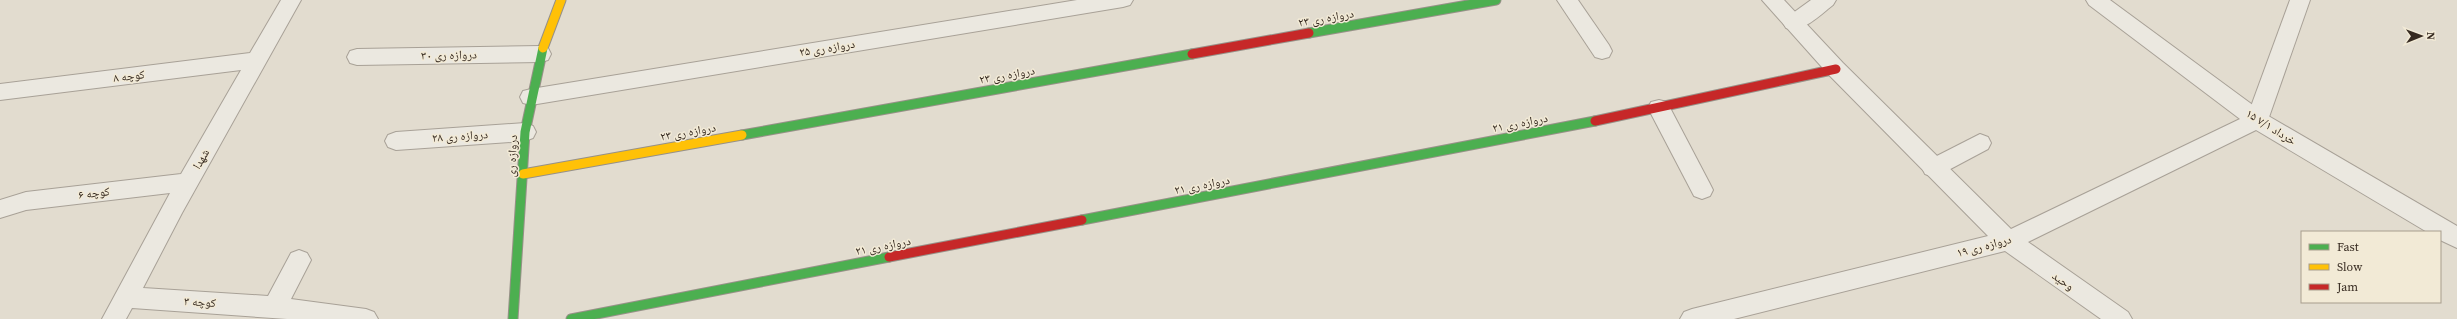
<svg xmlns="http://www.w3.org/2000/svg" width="2457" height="319" viewBox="0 0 2457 319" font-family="'Source Serif 4','Noto Naskh Arabic',serif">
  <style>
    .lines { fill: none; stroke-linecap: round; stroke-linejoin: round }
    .lane-casing { stroke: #a8a197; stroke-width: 2 }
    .street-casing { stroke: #a8a197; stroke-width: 2 }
    .fast-casing { stroke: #979188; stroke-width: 11 }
    .slow-casing { stroke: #979188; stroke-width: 11 }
    .jam-casing { stroke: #979188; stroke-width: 11 }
    .lane { fill: #ebe8e0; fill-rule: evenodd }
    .street { fill: #ebe8e0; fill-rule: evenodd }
    .fast { stroke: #4caf50; stroke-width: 9 }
    .slow { stroke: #ffc107; stroke-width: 9 }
    .jam { stroke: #c62828; stroke-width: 9 }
    .labels { text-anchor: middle; stroke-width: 3; stroke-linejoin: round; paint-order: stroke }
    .street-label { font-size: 12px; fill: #362a20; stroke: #f2ead6 }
  </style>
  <rect width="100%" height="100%" fill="#e2dccf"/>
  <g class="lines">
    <g class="lane-casing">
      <g id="lane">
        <path d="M281,0H301L182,213L143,288L268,296L291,253L299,250L307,253L311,260L291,299L366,309L374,312L378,319H287L132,308L126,319H102L170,193L26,210L0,218V200L26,192L181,174L241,70L0,100V84L250,53Z"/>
        <path d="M1077,0H1133L1130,5L1123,7L531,105L523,103L520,97L523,91L531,89Z"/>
        <path d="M1557,0H1578L1609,45L1612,51L1609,57L1602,59L1595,57Z"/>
        <path d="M1811,0H1836L1833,5C1820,15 1802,34 1786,28L1783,23L1786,18Z"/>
        <path d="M2290,0H2310L2268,120L2265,126L2257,129L2249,126L2246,120Z"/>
        <path d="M541,46L548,48L551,54L548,60L541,62L357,65L350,63L347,57L350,51L357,49Z"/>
        <path d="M1659,100L1667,102L1710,184L1713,190L1710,196L1702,199L1694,196L1648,108L1651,102Z"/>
        <path d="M525,123L533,126L536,132L533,138L525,141L396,150L388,147L385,141L388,135L396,132Z"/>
        <path d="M1980,134L1988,137L1991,143L1988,149L1941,174L1933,177L1925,174L1922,168L1925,162Z"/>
      </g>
    </g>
    <g class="street-casing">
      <path id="street" d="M1762,0H1784L1843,63L2011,229L2240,119L2089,5L2086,0H2110L2265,114L2457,226V248L2440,240V232H2427L2256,130L2028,242L2128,312L2132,319H2101L2005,251L1734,319H1680L1684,312L1692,309L1988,236L1829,75Z"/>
    </g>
    <g class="fast-casing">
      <g id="fast">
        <path d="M1309,33L1496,0"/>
        <path d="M742,135L1192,54"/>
        <path d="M1082,220L1595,121"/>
        <path d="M513,319L525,132L543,48"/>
        <path d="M571,319L889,257"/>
      </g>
    </g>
    <g class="slow-casing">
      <g id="slow">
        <path d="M543,48L561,0"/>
        <path d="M523,174L742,135"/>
      </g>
    </g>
    <g class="jam-casing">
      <g id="jam">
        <path d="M1192,54L1309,33"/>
        <path d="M1595,121L1836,69"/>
        <path d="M889,257L1082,220"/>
      </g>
    </g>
    <use href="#lane" class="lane"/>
    <use href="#street" class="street"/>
    <use href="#fast" class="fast"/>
    <use href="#slow" class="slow"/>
    <use href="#jam" class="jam"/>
  </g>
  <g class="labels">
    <g class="street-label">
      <text transform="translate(1326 18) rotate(-10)" y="4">دروازه ری ۲۳</text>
      <text transform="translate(827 48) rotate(-9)" y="4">دروازه ری ۲۵</text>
      <text transform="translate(449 55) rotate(-1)" y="4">دروازه ری ۳۰</text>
      <text transform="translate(1007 75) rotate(-10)" y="4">دروازه ری ۲۳</text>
      <text transform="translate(129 76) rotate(-7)" y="4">کوچه ۸</text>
      <text transform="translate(1520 123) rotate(-11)" y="4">دروازه ری ۲۱</text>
      <text transform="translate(2271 127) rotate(32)" y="4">۱۵ خرداد ۷/۱</text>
      <text transform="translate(688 132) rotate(-10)" y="4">دروازه ری ۲۳</text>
      <text transform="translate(460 136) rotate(-4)" y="4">دروازه ری ۲۸</text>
      <text transform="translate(512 156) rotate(-87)" y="4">دروازه ری</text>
      <text transform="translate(201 159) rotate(-60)" y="4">شهدا</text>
      <text transform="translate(1202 185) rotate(-11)" y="4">دروازه ری ۲۱</text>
      <text transform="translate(94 193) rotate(-7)" y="4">کوچه ۶</text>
      <text transform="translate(883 246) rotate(-11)" y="4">دروازه ری ۲۱</text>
      <text transform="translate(1984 246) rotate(-15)" y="4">دروازه ری ۱۹</text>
      <text transform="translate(2063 281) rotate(35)" y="4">وحید</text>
      <text transform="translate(200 302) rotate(4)" y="4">کوچه ۳</text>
    </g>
  </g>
  <rect x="2301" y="231" width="140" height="72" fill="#f2ead6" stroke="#a79d8d"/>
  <rect x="2309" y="244" width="20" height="6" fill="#4caf50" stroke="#a79d8d"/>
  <text x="2337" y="251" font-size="12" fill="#362a20">Fast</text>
  <rect x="2309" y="264" width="20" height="6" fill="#ffc107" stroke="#a79d8d"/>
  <text x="2337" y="271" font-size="12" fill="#362a20">Slow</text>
  <rect x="2309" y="284" width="20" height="6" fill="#c62828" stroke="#a79d8d"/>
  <text x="2337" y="291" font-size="12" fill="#362a20">Jam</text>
  <g transform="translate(2421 36) rotate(89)" stroke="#f2ead6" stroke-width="3" paint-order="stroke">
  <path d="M0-3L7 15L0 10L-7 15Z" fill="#362a20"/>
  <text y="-6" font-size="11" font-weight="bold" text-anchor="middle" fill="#362a20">N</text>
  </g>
</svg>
